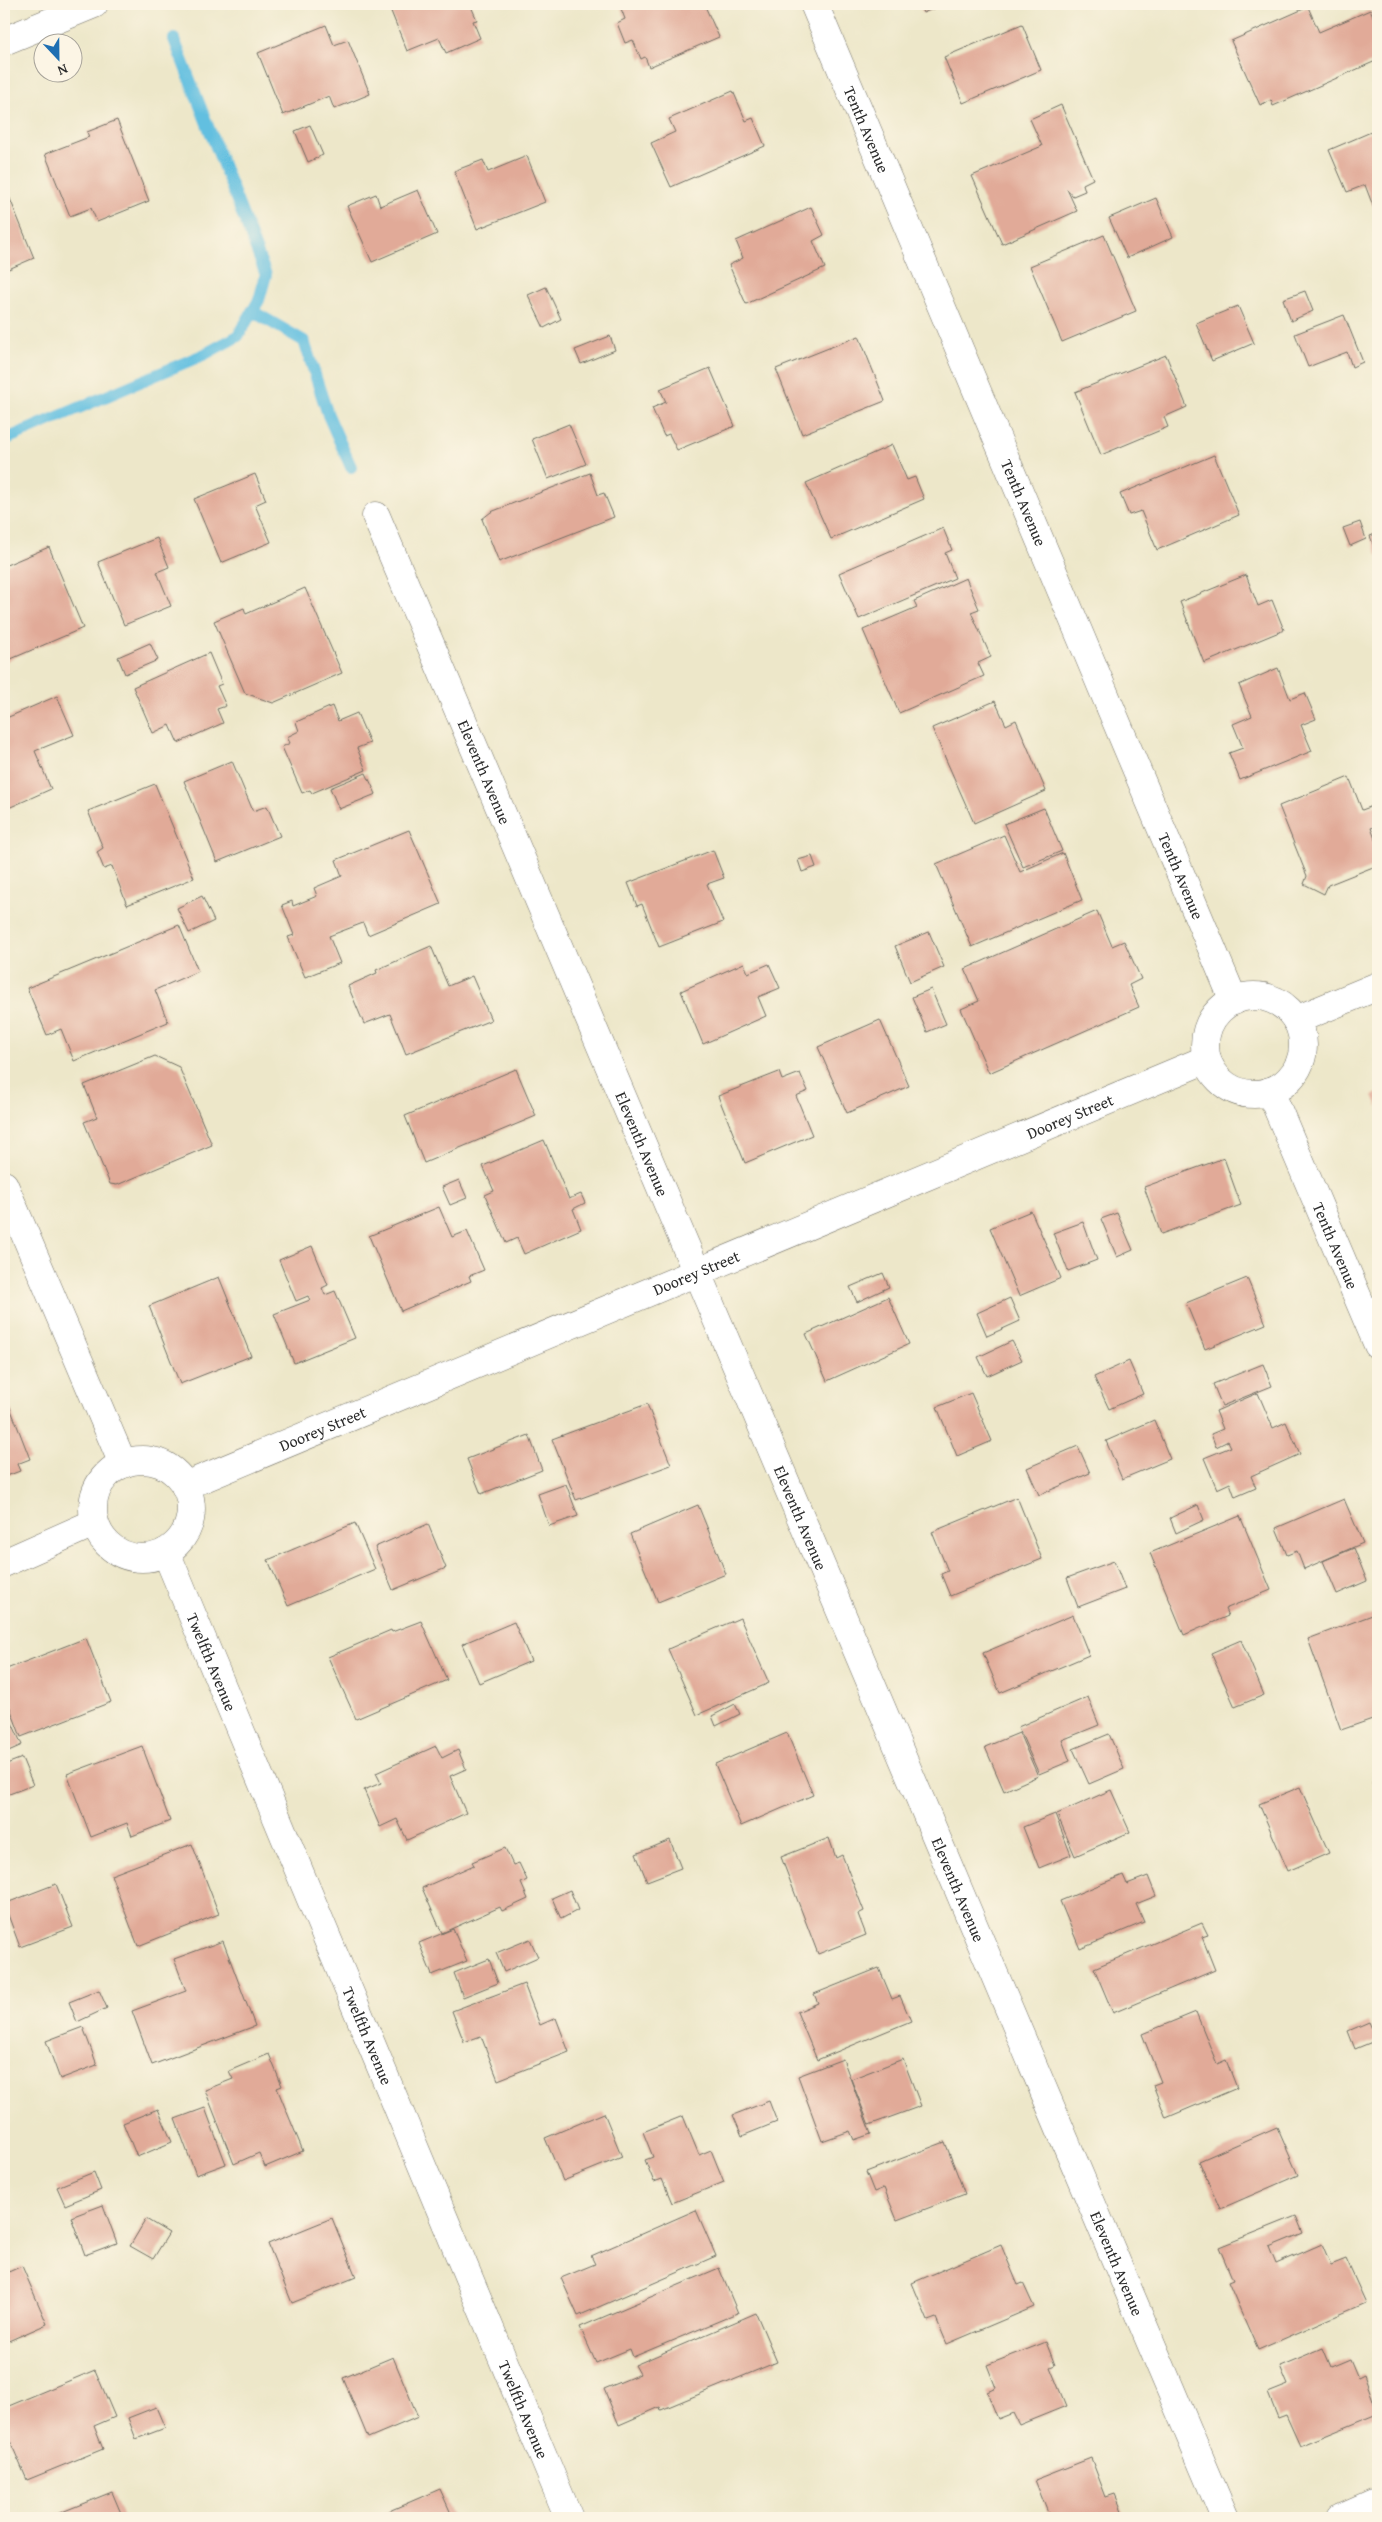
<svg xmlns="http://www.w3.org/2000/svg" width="1382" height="2522" viewBox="0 0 1382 2522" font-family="'Gentium Book Plus',serif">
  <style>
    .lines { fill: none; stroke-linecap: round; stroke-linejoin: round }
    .stream { stroke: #62bfe0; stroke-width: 12 }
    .building { fill: #e1aa98 }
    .minor-casing { stroke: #6f6d62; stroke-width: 29 }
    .minor { stroke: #fff; stroke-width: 28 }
    .labels { text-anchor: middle; stroke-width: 4.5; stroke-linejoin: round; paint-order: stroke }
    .street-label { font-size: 16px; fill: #2b2b2b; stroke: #fcf5e5 }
  </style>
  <rect width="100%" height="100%" fill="#fcf5e5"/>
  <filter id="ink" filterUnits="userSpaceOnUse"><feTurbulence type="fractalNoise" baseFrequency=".02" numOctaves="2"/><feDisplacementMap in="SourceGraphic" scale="10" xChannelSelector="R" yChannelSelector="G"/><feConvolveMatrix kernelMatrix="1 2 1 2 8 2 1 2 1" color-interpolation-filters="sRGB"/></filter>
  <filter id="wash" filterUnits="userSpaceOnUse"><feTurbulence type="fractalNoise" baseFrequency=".0096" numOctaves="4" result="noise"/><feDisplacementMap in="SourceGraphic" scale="20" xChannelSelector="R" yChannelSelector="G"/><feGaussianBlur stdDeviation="1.12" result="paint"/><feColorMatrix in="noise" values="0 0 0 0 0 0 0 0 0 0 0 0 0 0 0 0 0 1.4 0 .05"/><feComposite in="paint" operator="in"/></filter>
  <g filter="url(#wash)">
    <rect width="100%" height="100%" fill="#ede7c9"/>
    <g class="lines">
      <g class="stream">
        <path d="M252,311L304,341L328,415L351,467"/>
        <path d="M4,440L205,354L238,336L259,300L266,275L174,39"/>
      </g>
    </g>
    <g id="blocks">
      <g class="building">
        <path d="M388,4H470L477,20L473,21L480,38L446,53L439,38L407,51Z"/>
        <path d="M624,4H704L719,37L649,67L645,57L641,59L633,40L625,43L617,23L625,19L620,6Z"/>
        <path d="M919,4H945L923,13Z"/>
        <path d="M1308,7L1319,32L1370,10L1378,29V60L1273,106L1271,100L1260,105L1231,41Z"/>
        <path d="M1022,24L1041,70L963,103L944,57Z"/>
        <path d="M326,25L334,45L348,40L370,94L334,109L329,96L283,115L258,53Z"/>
        <path d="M733,91L746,121L753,118L765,146L671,187L651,143L675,132L669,119Z"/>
        <path d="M1061,105L1093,179L1083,184L1085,191L1073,196L1067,189L1077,211L1002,244L972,176L1042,146L1030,119Z"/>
        <path d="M117,120L149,201L97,222L91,208L70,216L45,154L89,137L87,132Z"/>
        <path d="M310,125L323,155L308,162L295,131Z"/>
        <path d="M1378,129V209L1375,211L1365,185L1347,192L1329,150Z"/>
        <path d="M527,156L545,202L477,229L454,171L483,160L488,172Z"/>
        <path d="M4,184L34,258L4,271Z"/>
        <path d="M418,190L437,234L372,262L347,206L376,194L380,206Z"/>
        <path d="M1156,198L1173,237L1127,258L1109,218Z"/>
        <path d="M811,207L824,235L813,241L825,268L746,304L729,265L743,258L736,241Z"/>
        <path d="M1104,235L1136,311L1062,342L1030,266Z"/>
        <path d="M546,287L561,319L544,328L528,295Z"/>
        <path d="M1305,291L1313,311L1291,321L1283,299Z"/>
        <path d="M1238,306L1254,343L1212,361L1196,323Z"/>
        <path d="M1344,315L1363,362L1352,367L1347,352L1308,367L1295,334Z"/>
        <path d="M610,336L615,350L581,364L575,350Z"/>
        <path d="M859,336L885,401L802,434L776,369Z"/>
        <path d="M1166,355L1187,407L1164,417L1168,427L1101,455L1075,392Z"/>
        <path d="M710,368L735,426L677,450L669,434L664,436L652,408L666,402L660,389Z"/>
        <path d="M569,424L586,464L548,479L532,439Z"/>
        <path d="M892,445L907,480L915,477L924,499L831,539L806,483Z"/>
        <path d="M1214,455L1239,515L1157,550L1141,511L1129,515L1120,494Z"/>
        <path d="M590,473L598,495L604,493L614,517L499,562L482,519L491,512Z"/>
        <path d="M255,474L266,500L255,505L271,542L221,563L194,499Z"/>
        <path d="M1360,522L1366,539L1350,546L1343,528Z"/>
        <path d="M943,528L952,550L945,553L955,578L859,619L839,573Z"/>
        <path d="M1378,533V557L1370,536Z"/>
        <path d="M157,538L169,567L157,572L171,606L124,625L98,562Z"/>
        <path d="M49,547L83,628L4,662V566Z"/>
        <path d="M1246,575L1258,606L1272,600L1284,630L1204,663L1180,602Z"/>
        <path d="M966,578L979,609L971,612L991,657L978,663L984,676L899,713L863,630L917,607L914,601Z"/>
        <path d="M305,588L342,673L273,703L245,693L214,621L244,608L246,614Z"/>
        <path d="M150,643L158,660L125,674L118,657Z"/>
        <path d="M209,653L222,684L217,686L226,706L217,709L223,723L178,743L170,725L153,733L133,687Z"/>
        <path d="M1278,668L1290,699L1305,693L1316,719L1301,725L1312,751L1240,780L1229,753L1243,748L1233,724L1252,716L1239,685Z"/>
        <path d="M57,696L74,735L35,751L51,789L4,810V719Z"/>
        <path d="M995,701L1006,725L1016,720L1046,791L974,823L932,728Z"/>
        <path d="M332,706L338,721L357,713L370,743L357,748L366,770L312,793L310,790L302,793L282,747L290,743L287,737L299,731L296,722Z"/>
        <path d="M232,761L253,811L267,806L280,836L217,862L184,781Z"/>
        <path d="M366,773L376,794L339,809L330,788Z"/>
        <path d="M1349,777L1362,810L1378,804V825L1371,828L1378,847V865L1328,885L1324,894L1304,884L1307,876L1279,806Z"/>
        <path d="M155,784L194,878L127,905L112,866L104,869L97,852L103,848L88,811Z"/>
        <path d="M1044,808L1062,851L1023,867L1004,824Z"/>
        <path d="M409,830L441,904L368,935L363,923L329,936L340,963L305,977L288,937L294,935L282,905L292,901L293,906L317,896L314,888L342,876L336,860Z"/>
        <path d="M1004,835L1020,872L1063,853L1082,900L972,947L936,864Z"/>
        <path d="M713,850L724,878L707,884L723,922L659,947L642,904L637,906L628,883Z"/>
        <path d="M812,856L816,867L802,872L798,860Z"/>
        <path d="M202,896L214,921L189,933L177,908Z"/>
        <path d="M1097,911L1112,946L1124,941L1141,979L1129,985L1139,1007L989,1073L961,1009L979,1001L965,969Z"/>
        <path d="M179,925L198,971L155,990L168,1022L74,1061L61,1029L47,1035L27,988Z"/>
        <path d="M929,932L944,967L910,982L895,946Z"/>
        <path d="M431,946L448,986L472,976L491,1020L406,1054L390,1014L364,1024L348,986L377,973L376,970Z"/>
        <path d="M744,963L748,973L769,964L780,988L758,997L766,1016L703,1044L681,991Z"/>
        <path d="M931,989L946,1024L927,1032L912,997Z"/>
        <path d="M880,1020L909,1086L847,1113L818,1047Z"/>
        <path d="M155,1056L179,1067L212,1145L117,1185L110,1184L84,1122L97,1117L84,1085Z"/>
        <path d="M516,1069L536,1116L424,1163L405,1116Z"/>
        <path d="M779,1072L782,1080L800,1073L808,1091L796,1096L812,1135L745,1163L718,1096Z"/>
        <path d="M1378,1093V1107L1373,1095Z"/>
        <path d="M544,1140L569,1199L581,1194L585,1203L573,1209L581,1229L524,1254L517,1238L506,1243L485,1195L494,1191L483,1166Z"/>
        <path d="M1224,1158L1241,1205L1161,1234L1144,1187Z"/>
        <path d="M459,1180L467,1198L450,1205L442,1187Z"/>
        <path d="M439,1207L452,1237L467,1231L484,1270L469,1276L471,1281L401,1311L369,1236Z"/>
        <path d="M1031,1211L1061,1278L1019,1296L990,1228Z"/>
        <path d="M1117,1213L1133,1250L1117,1257L1101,1219Z"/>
        <path d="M1083,1222L1097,1260L1068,1271L1053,1233Z"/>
        <path d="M312,1246L328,1285L322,1288L325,1295L335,1291L355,1338L294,1363L274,1314L310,1300L308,1296L296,1301L279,1260Z"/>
        <path d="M883,1273L889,1287L857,1302L850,1287Z"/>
        <path d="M219,1277L251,1356L180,1384L149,1306Z"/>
        <path d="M1247,1278L1266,1324L1205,1349L1186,1303Z"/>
        <path d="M888,1297L909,1344L827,1381L806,1334Z"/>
        <path d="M1010,1298L1020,1321L987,1336L977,1313Z"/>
        <path d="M1012,1341L1022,1360L987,1376L978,1357Z"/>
        <path d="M1129,1361L1143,1394L1109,1409L1094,1377Z"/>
        <path d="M1263,1364L1272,1386L1222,1406L1213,1384Z"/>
        <path d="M4,1392L30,1459L17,1464L20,1471L4,1477Z"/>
        <path d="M971,1393L992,1441L957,1456L937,1407Z"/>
        <path d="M1258,1393L1273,1428L1286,1422L1300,1454L1251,1476L1256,1488L1235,1497L1230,1483L1217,1489L1204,1458L1231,1447L1228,1441L1216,1447L1211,1434L1223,1429L1216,1411Z"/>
        <path d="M647,1404L671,1465L576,1500L552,1439Z"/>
        <path d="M1154,1420L1170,1459L1122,1479L1106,1441Z"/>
        <path d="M529,1435L542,1470L481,1494L467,1459Z"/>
        <path d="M1078,1446L1090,1473L1039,1495L1027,1468Z"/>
        <path d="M566,1484L578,1516L549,1526L538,1494Z"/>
        <path d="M1017,1497L1042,1559L950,1596L941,1574L948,1571L932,1532Z"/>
        <path d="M1344,1499L1363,1543L1304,1569L1297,1551L1287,1555L1276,1528Z"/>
        <path d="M698,1505L726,1574L658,1602L630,1534Z"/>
        <path d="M1198,1505L1204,1520L1176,1533L1170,1518Z"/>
        <path d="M1240,1516L1271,1590L1225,1609L1228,1616L1184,1635L1150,1553Z"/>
        <path d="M355,1523L375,1569L288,1606L268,1560Z"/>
        <path d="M428,1524L446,1568L393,1590L375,1547Z"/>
        <path d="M1354,1548L1367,1581L1337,1594L1323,1561Z"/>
        <path d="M1114,1561L1125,1589L1078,1607L1067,1578Z"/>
        <path d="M1375,1614L1378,1622V1717L1341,1730L1308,1639Z"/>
        <path d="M1073,1615L1089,1655L1000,1693L983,1653Z"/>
        <path d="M740,1618L769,1683L697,1715L668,1649Z"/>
        <path d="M421,1621L447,1680L356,1719L328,1657L391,1630L392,1632Z"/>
        <path d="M514,1622L531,1661L479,1683L462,1644Z"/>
        <path d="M86,1638L111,1702L21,1737L4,1692V1670Z"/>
        <path d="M1241,1640L1264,1695L1235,1707L1211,1653Z"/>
        <path d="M1088,1697L1099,1725L1062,1740L1070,1761L1039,1774L1018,1727Z"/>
        <path d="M735,1704L740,1714L716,1726L712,1716Z"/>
        <path d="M4,1705L22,1745L4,1753Z"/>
        <path d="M787,1733L813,1795L741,1826L715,1764Z"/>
        <path d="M1019,1733L1038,1776L1004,1791L985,1747Z"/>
        <path d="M1109,1734L1124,1769L1089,1784L1073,1749Z"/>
        <path d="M142,1746L170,1821L132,1836L127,1823L91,1837L67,1774Z"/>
        <path d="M436,1746L442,1758L458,1750L466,1769L450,1776L466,1813L407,1840L397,1819L380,1827L364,1790L381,1783L376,1773Z"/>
        <path d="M22,1758L33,1785L4,1796V1765Z"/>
        <path d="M1378,1779V1796L1372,1782Z"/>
        <path d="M1300,1787L1329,1853L1288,1871L1259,1804Z"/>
        <path d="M1111,1790L1130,1832L1075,1856L1057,1814Z"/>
        <path d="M1055,1814L1071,1855L1039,1868L1023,1827Z"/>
        <path d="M829,1838L836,1858L842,1855L864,1911L858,1914L866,1935L818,1954L781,1857Z"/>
        <path d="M670,1840L681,1868L647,1881L636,1854Z"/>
        <path d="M192,1844L219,1914L138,1946L111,1875Z"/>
        <path d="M505,1848L513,1865L519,1863L527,1880L521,1883L528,1899L502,1911L500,1907L442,1933L422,1888L474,1865L472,1862Z"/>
        <path d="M1123,1875L1127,1884L1148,1876L1156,1896L1136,1904L1144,1922L1080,1949L1060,1901Z"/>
        <path d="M56,1884L73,1927L20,1947L4,1904Z"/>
        <path d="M570,1890L578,1910L561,1919L552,1898Z"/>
        <path d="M1202,1923L1208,1935L1202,1937L1215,1970L1113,2013L1094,1968Z"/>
        <path d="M453,1929L467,1961L432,1975L419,1943Z"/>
        <path d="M530,1939L538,1957L504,1972L496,1953Z"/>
        <path d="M223,1941L255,2026L152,2065L132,2011L186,1991L174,1959Z"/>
        <path d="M489,1959L498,1983L463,1997L454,1973Z"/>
        <path d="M879,1968L892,1999L900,1996L911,2021L817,2060L797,2012L818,2003L814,1994Z"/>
        <path d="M524,1984L540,2025L556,2018L569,2052L498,2080L481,2036L464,2042L452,2011Z"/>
        <path d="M99,1990L107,2008L77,2022L69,2002Z"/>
        <path d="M1196,2012L1217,2064L1226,2060L1237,2088L1166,2118L1153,2085L1161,2082L1142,2034Z"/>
        <path d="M1369,2022L1377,2040L1355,2049L1348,2031Z"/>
        <path d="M83,2027L97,2065L60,2079L46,2041Z"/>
        <path d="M269,2054L282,2086L277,2088L303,2151L265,2167L259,2153L234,2164L205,2090L233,2079L229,2071Z"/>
        <path d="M843,2059L871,2134L854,2140L850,2131L822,2141L798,2076Z"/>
        <path d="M903,2059L921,2106L869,2125L851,2079Z"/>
        <path d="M769,2101L777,2122L742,2136L733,2115Z"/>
        <path d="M205,2108L226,2164L196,2175L175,2119Z"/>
        <path d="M158,2109L172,2142L137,2157L123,2123Z"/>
        <path d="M604,2113L622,2157L563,2181L545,2138Z"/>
        <path d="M683,2116L699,2155L711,2150L724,2182L672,2203L662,2179L654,2182L645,2160L653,2157L643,2132Z"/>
        <path d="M1277,2127L1298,2175L1220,2209L1199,2161Z"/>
        <path d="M945,2142L965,2194L897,2220L884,2188L874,2192L866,2172Z"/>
        <path d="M94,2172L101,2190L65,2205L57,2187Z"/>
        <path d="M103,2205L117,2243L85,2255L71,2217Z"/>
        <path d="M696,2210L716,2256L578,2316L561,2278L595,2264L591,2256Z"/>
        <path d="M1296,2216L1303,2233L1269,2247L1276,2264L1322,2244L1331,2265L1346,2259L1366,2303L1258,2350L1228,2282L1233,2280L1219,2247Z"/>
        <path d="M332,2218L356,2277L292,2303L268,2244Z"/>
        <path d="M146,2219L169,2233L153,2259L130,2246Z"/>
        <path d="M1001,2245L1018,2285L1023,2283L1034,2307L947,2344L936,2318L928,2321L912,2283Z"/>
        <path d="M22,2266L47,2324L4,2343V2274Z"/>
        <path d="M719,2268L738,2313L633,2357L630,2349L596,2363L580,2327Z"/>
        <path d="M756,2313L777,2362L661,2410L660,2407L619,2425L604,2389L640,2374L635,2365Z"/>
        <path d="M1046,2342L1055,2365L1050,2367L1066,2406L1019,2425L1013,2413L998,2419L987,2392L996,2388L987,2365Z"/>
        <path d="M1323,2348L1331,2367L1350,2359L1358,2378L1364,2375L1378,2414L1300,2446L1286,2415L1278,2418L1268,2393L1288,2385L1280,2366Z"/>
        <path d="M393,2357L418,2417L368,2438L343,2378Z"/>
        <path d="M95,2370L115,2417L94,2426L103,2449L27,2480L4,2427V2408Z"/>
        <path d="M156,2407L165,2428L136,2439L128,2418Z"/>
        <path d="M1091,2458L1106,2497L1115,2494L1125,2518H1050L1035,2480Z"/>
        <path d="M440,2489L453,2518H373Z"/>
        <path d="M112,2492L123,2518H47Z"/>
      </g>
    </g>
  </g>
  <g filter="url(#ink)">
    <use href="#blocks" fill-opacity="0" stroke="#6f6d62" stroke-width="1"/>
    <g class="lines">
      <g class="minor-casing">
        <g id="minor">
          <path id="s1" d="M814,4L1234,1001"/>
          <path d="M4,41L94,4"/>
          <path id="s2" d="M376,516L1225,2518"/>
          <circle cx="1254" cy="1045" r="49"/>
          <path d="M1296,1020L1378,986"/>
          <path id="s3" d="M1270,1091L1378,1345"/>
          <path d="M4,1185L123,1464"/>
          <circle cx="142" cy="1509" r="49"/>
          <path id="s4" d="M185,1486L1207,1059"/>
          <path id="s5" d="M166,1552L569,2518"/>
          <path d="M4,1563L94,1523"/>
          <path d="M1342,2518L1378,2502"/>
        </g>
      </g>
      <use href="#minor" class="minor"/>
    </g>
  </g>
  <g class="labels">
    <g class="street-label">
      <text dy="6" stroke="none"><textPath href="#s1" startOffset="136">Tenth Avenue</textPath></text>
      <text dy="6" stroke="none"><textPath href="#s1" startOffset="541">Tenth Avenue</textPath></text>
      <text dy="6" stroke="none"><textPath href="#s2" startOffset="278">Eleventh Avenue</textPath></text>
      <text dy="6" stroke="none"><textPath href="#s1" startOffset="946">Tenth Avenue</textPath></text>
      <text dy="6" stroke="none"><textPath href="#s4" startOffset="959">Doorey Street</textPath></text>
      <text dy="6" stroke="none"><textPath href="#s2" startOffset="682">Eleventh Avenue</textPath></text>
      <text dy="6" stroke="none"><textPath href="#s3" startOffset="168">Tenth Avenue</textPath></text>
      <text dy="6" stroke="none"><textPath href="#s4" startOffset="554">Doorey Street</textPath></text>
      <text dy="6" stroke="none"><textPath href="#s4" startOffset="149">Doorey Street</textPath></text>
      <text dy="6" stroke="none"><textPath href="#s2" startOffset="1088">Eleventh Avenue</textPath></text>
      <text dy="6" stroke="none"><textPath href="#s5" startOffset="119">Twelfth Avenue</textPath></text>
      <text dy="6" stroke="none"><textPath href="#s2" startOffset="1492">Eleventh Avenue</textPath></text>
      <text dy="6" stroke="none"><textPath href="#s5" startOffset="524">Twelfth Avenue</textPath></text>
      <text dy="6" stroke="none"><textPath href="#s2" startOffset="1898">Eleventh Avenue</textPath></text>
      <text dy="6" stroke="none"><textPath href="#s5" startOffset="929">Twelfth Avenue</textPath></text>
    </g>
  </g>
  <rect width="1382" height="2522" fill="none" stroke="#fcf5e5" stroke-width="20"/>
  <g transform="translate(58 58) rotate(158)"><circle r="24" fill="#fcf5e5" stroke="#a8a49b"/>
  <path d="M0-4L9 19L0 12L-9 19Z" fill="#1f6fb2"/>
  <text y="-8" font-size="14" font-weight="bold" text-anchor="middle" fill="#2b2b2b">N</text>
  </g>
</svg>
